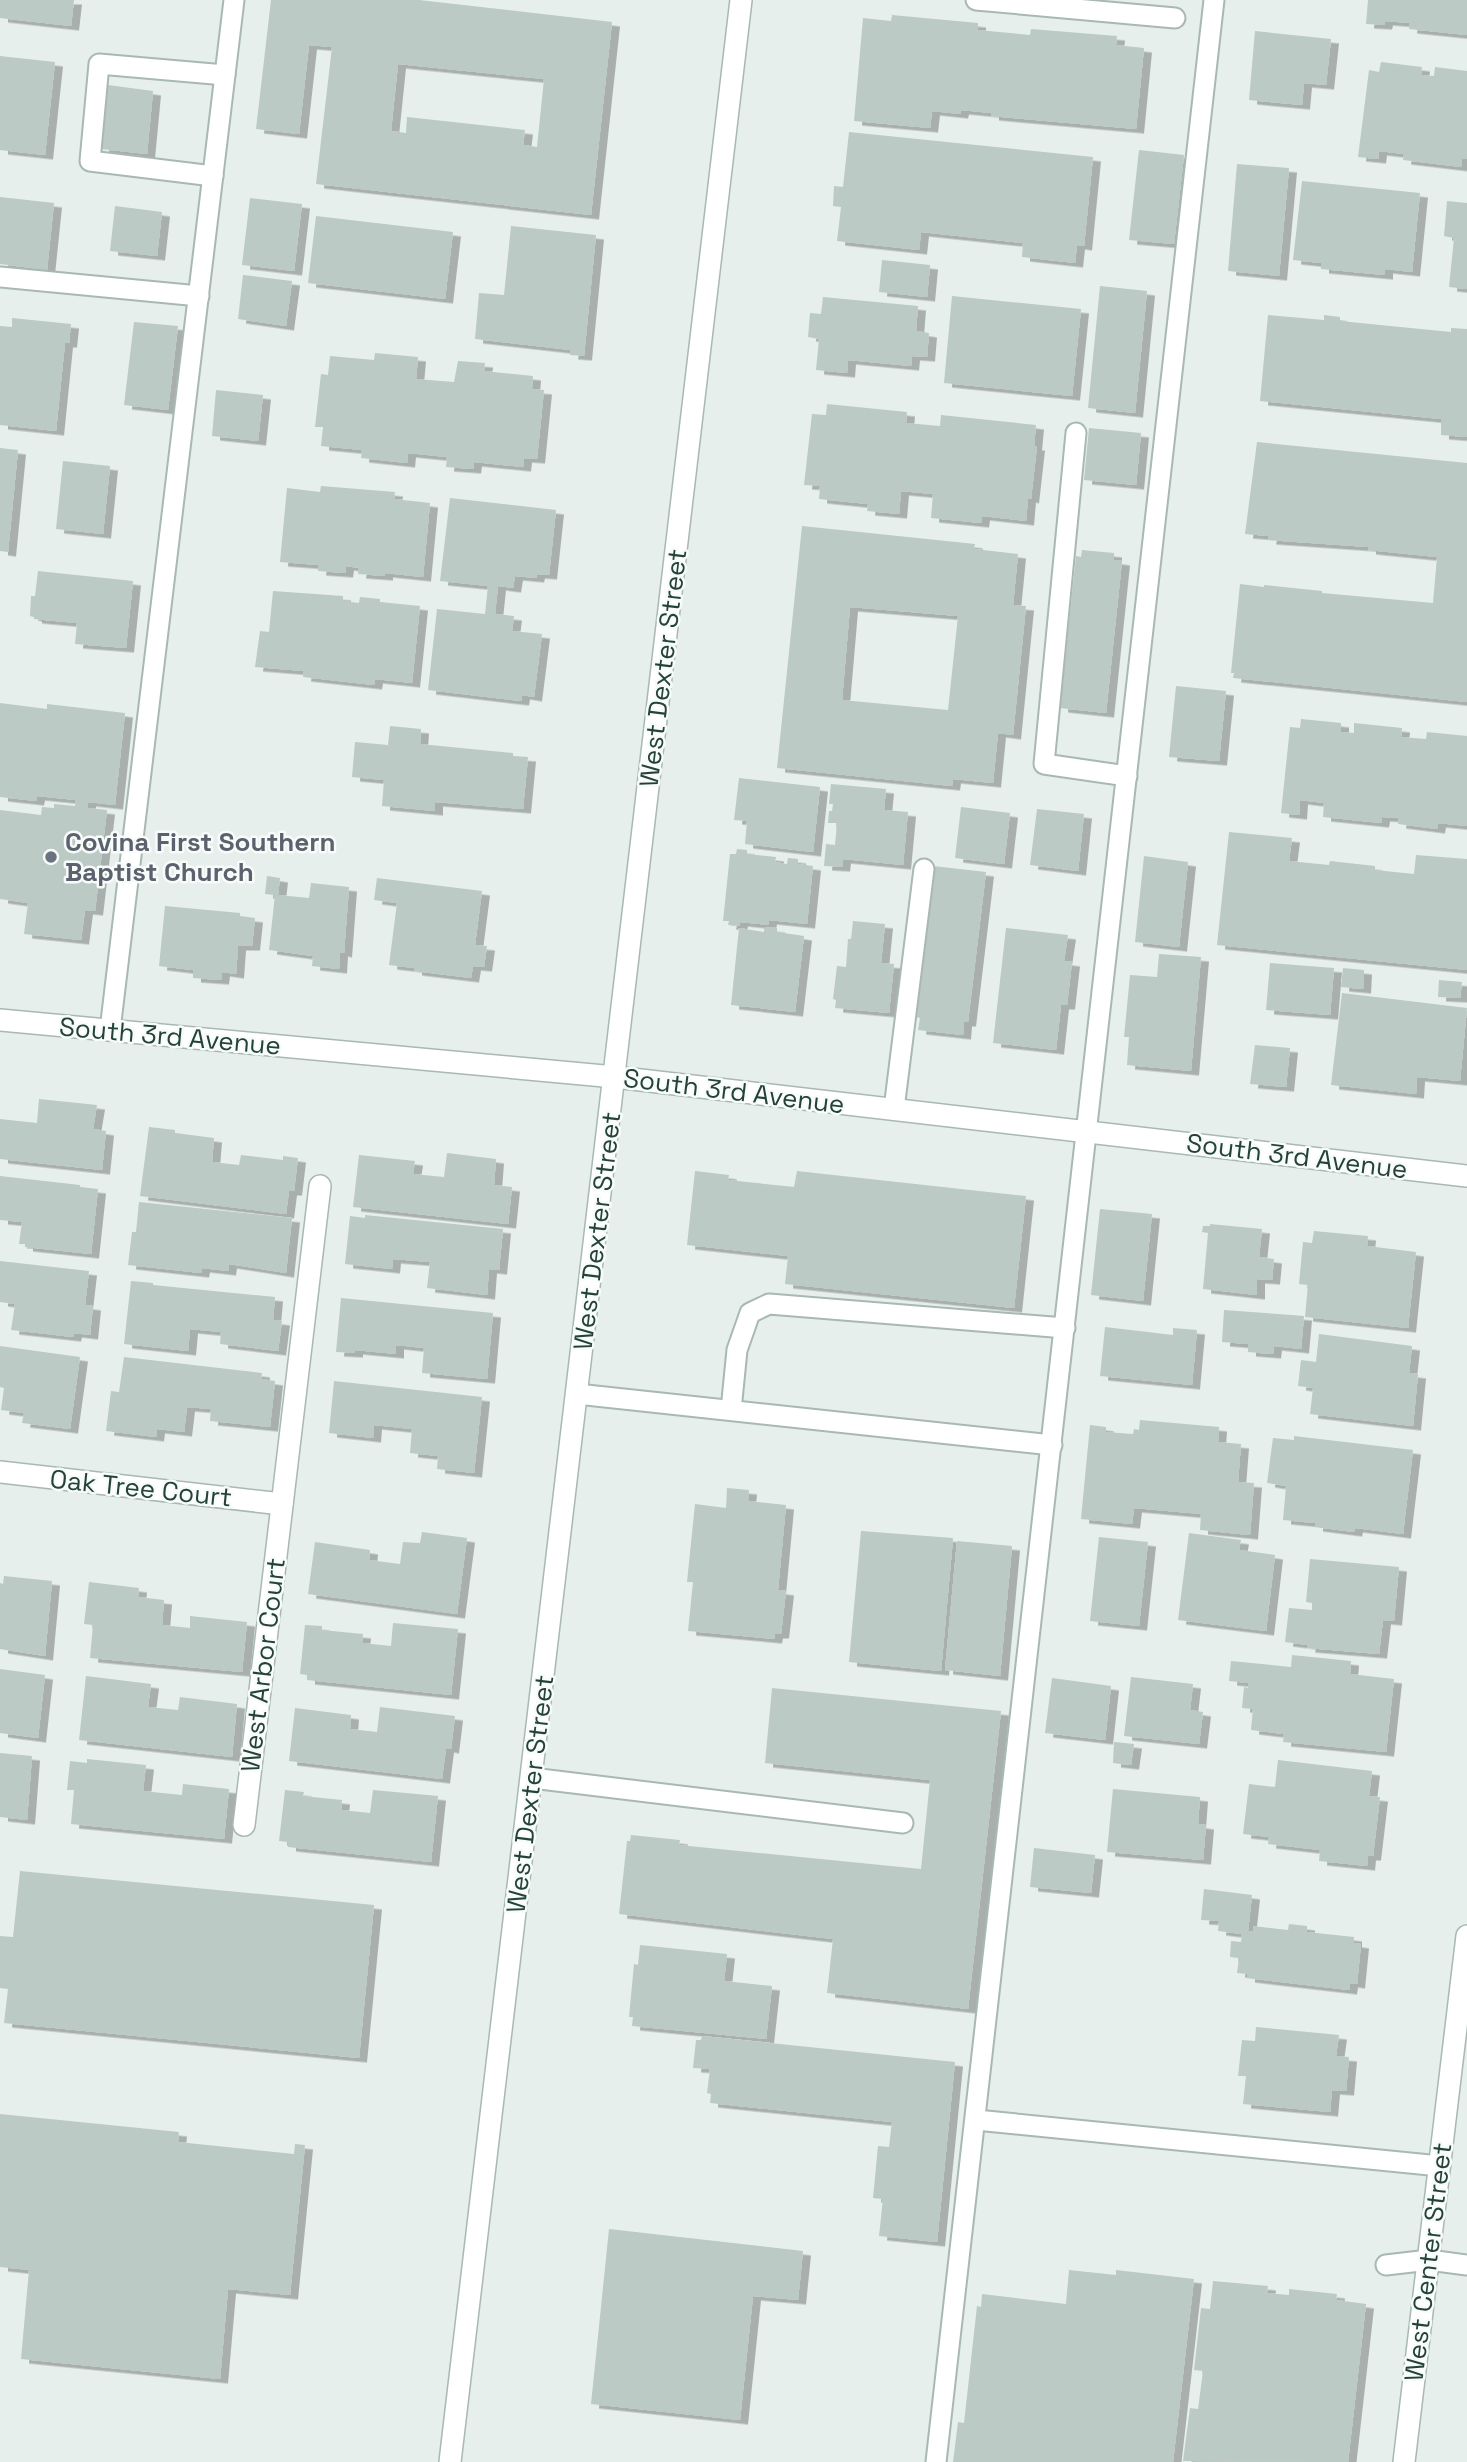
<svg xmlns="http://www.w3.org/2000/svg" width="1467" height="2462" viewBox="0 0 1467 2462" font-family="'Space Grotesk',sans-serif">
  <style>
    .building { fill: #bbcac4; fill-rule: evenodd; filter: url(#shadow) }
    .lines { fill: none; stroke-linecap: round; stroke-linejoin: round }
    .lane-casing { stroke: #a8b8b2; stroke-width: 23 }
    .street-casing { stroke: #a8b8b2; stroke-width: 24 }
    .lane { stroke: #fff; stroke-width: 19 }
    .street { stroke: #fff; stroke-width: 21 }
    .worship-dot { fill: #6b7280; stroke: #f7fbf9; stroke-width: 2.5 }
    .labels { text-anchor: middle; stroke-width: 5; stroke-linejoin: round; paint-order: stroke }
    .street-label { font-size: 26px; fill: #24423a; stroke: #f7fbf9 }
    .worship-label { font-size: 26px; font-weight: bold; fill: #5b616d; stroke: #f7fbf9; text-anchor: start }
  </style>
  <defs>
    <filter id="shadow"><feDropShadow dx="8" dy="4.5" stdDeviation="0" flood-color="#0004"/></filter>
  </defs>
  <rect width="100%" height="100%" fill="#e6efeb"/>
  <g class="building">
    <path d="M0,0H74L71,26L0,18Z"/>
    <path d="M271,0H419L612,22L591,215L316,184L332,47L309,45L299,134L256,129ZM398,64L544,79L537,147L523,145L525,130L407,117L406,133L391,131Z"/>
    <path d="M1368,0H1467V35L1409,29L1410,23L1385,21L1384,25L1366,24Z"/>
    <path d="M892,15L978,23V30L1030,35L1031,29L1117,36L1116,45L1144,48L1136,129L991,116V113L961,110L960,114L932,111L930,128L854,121L863,18L891,21Z"/>
    <path d="M1255,31L1331,39L1326,85L1304,83L1302,105L1249,100Z"/>
    <path d="M0,56L55,62L45,155L0,150Z"/>
    <path d="M1381,62L1422,67L1421,75L1434,76L1435,67L1467,71V159L1462,158L1461,167L1403,160L1404,154L1379,151L1378,159L1358,157L1369,70L1379,72Z"/>
    <path d="M108,85L153,91L147,154L101,149Z"/>
    <path d="M849,132L1093,157L1084,246L1077,245L1075,263L1022,257L1023,243L921,232L919,250L837,241L841,207L833,206L834,186L843,187Z"/>
    <path d="M1139,150L1184,155L1174,244L1129,240Z"/>
    <path d="M1237,164L1289,168L1279,276L1228,271Z"/>
    <path d="M1302,181L1420,193L1412,272L1385,269V275L1321,269V263L1293,260Z"/>
    <path d="M0,197L54,203L47,270L0,264Z"/>
    <path d="M250,198L302,204L294,271L242,265Z"/>
    <path d="M1447,201L1467,203V289L1449,287L1454,238L1444,236Z"/>
    <path d="M115,206L162,212L157,256L110,251Z"/>
    <path d="M316,216L453,232L445,299L308,283Z"/>
    <path d="M511,226L596,235L584,356L570,355L571,350L475,339L479,293L504,295Z"/>
    <path d="M882,260L930,265L927,297L879,292Z"/>
    <path d="M243,275L292,281L286,326L238,319Z"/>
    <path d="M1100,286L1147,291L1135,413L1088,408Z"/>
    <path d="M952,296L1081,309L1072,396L944,383Z"/>
    <path d="M823,297L918,306L916,331L929,333L927,357L912,356L911,366L848,360L847,373L816,370L819,339L808,337L810,313L821,314Z"/>
    <path d="M1268,315L1324,320V315L1340,317V321L1451,332V328L1467,329V437L1441,435V419L1260,401Z"/>
    <path d="M12,318L71,324L69,343H65L56,431L0,425V326L12,327Z"/>
    <path d="M134,322L178,326L168,410L124,405Z"/>
    <path d="M375,353L418,357L416,379L454,382L458,361L485,363L484,371L533,376L532,389L544,390L537,459L524,458L523,467L474,462L473,469L446,467L447,457L408,453L407,463L361,458L362,450L321,446L323,427H315L321,374L328,375L330,356L374,360Z"/>
    <path d="M216,390L263,395L258,441L212,436Z"/>
    <path d="M827,404L907,412L906,423L940,426L941,415L1036,425L1034,446H1037L1031,499L1028,498L1026,521L982,516L981,523L931,518L933,494L901,491L899,514L867,511L868,504L819,499L820,486L804,485L812,414L826,415Z"/>
    <path d="M1089,428L1141,433L1136,485L1084,480Z"/>
    <path d="M1257,442L1467,463V702L1233,678L1234,673H1231L1240,584L1264,587V585L1322,591V593L1433,603L1437,557L1368,550V547L1268,540L1269,536L1245,534Z"/>
    <path d="M0,448L18,450L8,552L0,551Z"/>
    <path d="M63,461L110,466L103,534L56,529Z"/>
    <path d="M321,486L395,492L394,499L430,503L423,577L385,573V576L358,574L359,568L346,566L345,573L318,571L319,565L280,562L287,488L320,492Z"/>
    <path d="M450,498L556,510L549,575L537,574L536,578L515,576L513,588L498,586L495,614L514,616L512,631L542,634L534,697L522,695L521,701L428,690L437,609L485,614L488,586L440,581Z"/>
    <path d="M802,526L975,544L974,549L1018,554L1013,605L1026,606L1013,735L998,733L993,783L953,779L952,786L777,768ZM850,607L958,616L948,710L842,700Z"/>
    <path d="M1082,550L1114,553V560L1122,561L1106,713L1060,708L1076,556L1081,557Z"/>
    <path d="M38,571L133,581L126,648L75,644L77,623L34,619V617L30,616L31,596H35Z"/>
    <path d="M273,591L343,596V601L359,603L360,597L380,599V602L420,606L412,683L375,679L374,685L303,677L304,671L255,667L260,631L269,632Z"/>
    <path d="M1176,686L1226,691L1219,761L1169,757Z"/>
    <path d="M0,703L47,709V704L125,713L115,805L88,802V808L107,810L95,911L85,910L81,940L24,934L28,903L0,899V810L41,815L42,807L54,808V804L75,806L76,800L37,796L36,801L0,797Z"/>
    <path d="M1301,719L1341,723V732L1354,733V723L1402,728L1401,737L1426,739L1427,732L1467,736V826L1438,823L1437,829L1398,824L1399,818L1382,817L1381,823L1323,817L1324,803L1300,800L1299,815L1281,813L1290,727L1300,728Z"/>
    <path d="M390,726L421,729L420,744L513,753V756L528,757L523,809L435,802V811L382,806L384,780L352,777L355,742L388,745Z"/>
    <path d="M739,778L820,787L813,852L745,844L747,821L734,820Z"/>
    <path d="M831,784L886,789L884,810L908,812L903,865L843,859L842,867L824,866L826,844L835,845L837,823H828L829,811H832L833,804H829Z"/>
    <path d="M961,807L1010,813L1004,864L955,858Z"/>
    <path d="M1037,809L1084,814L1078,871L1030,865Z"/>
    <path d="M1229,832L1292,838L1289,861L1329,865L1330,861L1375,866V870L1414,874L1416,855L1467,859V970L1217,945Z"/>
    <path d="M737,849L747,850V854L776,857L775,862L787,864L788,858L798,859V864L813,866L807,924L769,920L768,925L740,922L739,926L728,925L729,921H723L730,854H736Z"/>
    <path d="M1144,856L1188,862L1179,947L1135,942Z"/>
    <path d="M933,866L986,872L968,1022H964L963,1035L918,1030L920,1018L915,1017Z"/>
    <path d="M267,876L280,878L278,895L309,898L311,883L349,887L344,953L340,952L339,969L312,966L313,956L269,950L275,895L265,894Z"/>
    <path d="M377,878L482,891L475,945L487,946L484,967L473,966L471,978L414,971V968L389,965L397,903L374,900Z"/>
    <path d="M165,906L240,913V916L255,918L252,946H238L236,974L222,972L221,980L193,978V970L159,966Z"/>
    <path d="M853,921L885,924L881,963L894,964L889,1013L835,1008L836,1000L833,999L837,966L846,967L848,939H851Z"/>
    <path d="M764,927L777,928V932L804,936L795,1012L731,1005L739,928L764,932Z"/>
    <path d="M1006,928L1068,935L1064,961L1072,962L1067,1005H1061L1056,1050L993,1043Z"/>
    <path d="M1159,954L1201,957L1191,1071L1127,1065L1129,1037H1124L1130,975L1157,977Z"/>
    <path d="M1270,963L1334,968L1330,1015L1266,1010Z"/>
    <path d="M1343,968L1364,970L1363,989L1341,987Z"/>
    <path d="M1439,980L1462,982L1460,998L1438,997Z"/>
    <path d="M1342,993L1467,1008L1460,1081L1417,1077L1416,1094L1331,1085Z"/>
    <path d="M1255,1045L1290,1048L1286,1087L1250,1084Z"/>
    <path d="M39,1099L97,1105L93,1129L106,1131L102,1170L0,1159V1119L37,1123Z"/>
    <path d="M149,1127L175,1130V1133L214,1138L212,1162L239,1165L241,1155L283,1160V1156L298,1158L294,1191H289L286,1214L140,1196Z"/>
    <path d="M447,1153L496,1159L494,1185L512,1187L508,1224L353,1207L359,1155L415,1161L413,1174L444,1177Z"/>
    <path d="M695,1171L729,1175L728,1180L794,1187L797,1171L1026,1196L1014,1308L785,1284L788,1256L687,1245Z"/>
    <path d="M0,1176L80,1185V1187L98,1189L91,1254L25,1247V1244H19L22,1222L0,1220Z"/>
    <path d="M139,1202L292,1218L286,1273L229,1264L228,1271L202,1268L201,1273L128,1265L132,1232H136Z"/>
    <path d="M1100,1209L1152,1214L1143,1301L1091,1295Z"/>
    <path d="M365,1215L503,1229L499,1270L489,1269L487,1295L427,1288L430,1262L393,1259L392,1269L345,1264L350,1216L365,1218Z"/>
    <path d="M1210,1224L1262,1229L1259,1257L1274,1259L1272,1280L1257,1279V1295L1203,1289L1208,1233L1202,1232L1203,1226H1210Z"/>
    <path d="M1314,1231L1368,1236L1367,1246L1416,1252L1408,1328L1305,1317L1308,1285L1299,1284L1303,1242L1312,1243Z"/>
    <path d="M0,1261L89,1271L85,1305L93,1306L90,1335L74,1333L73,1337L11,1330L15,1304L0,1302Z"/>
    <path d="M131,1281L153,1283V1285L275,1297L273,1320L282,1321L278,1351L220,1344L221,1332L190,1329L188,1351L124,1344Z"/>
    <path d="M341,1298L493,1313L487,1379L422,1373L424,1348L396,1345V1354L355,1350V1353L336,1352Z"/>
    <path d="M1224,1310L1304,1316L1301,1349L1274,1346L1273,1354L1248,1352V1344L1222,1342Z"/>
    <path d="M1105,1327L1173,1335V1328L1197,1330L1192,1385L1100,1376Z"/>
    <path d="M1319,1334L1412,1346L1409,1373L1418,1374L1413,1426L1310,1414L1313,1388L1298,1386L1301,1360L1316,1362Z"/>
    <path d="M0,1346L80,1357L70,1429L22,1423L24,1413L1,1410L4,1388L0,1387Z"/>
    <path d="M124,1357L262,1373L261,1379L275,1381L270,1427L210,1421L211,1409L187,1407L184,1432L157,1429L156,1437L106,1431L111,1391L119,1392Z"/>
    <path d="M334,1381L482,1397L474,1473L437,1469L438,1456L410,1453L412,1429L374,1425L373,1438L329,1433Z"/>
    <path d="M1140,1420L1219,1427L1218,1442L1241,1444L1238,1482L1254,1483L1250,1535L1200,1530L1201,1514L1134,1508L1132,1524L1081,1519L1090,1425L1106,1427V1432L1133,1434L1134,1429L1139,1430Z"/>
    <path d="M1294,1436L1413,1450L1403,1534L1355,1528L1354,1532L1315,1527V1523L1283,1520L1286,1486L1267,1483L1273,1438L1294,1440Z"/>
    <path d="M727,1488L749,1490L748,1501L786,1505L778,1590L786,1591L781,1634H775L774,1639L688,1631L693,1582H687L695,1504L726,1508Z"/>
    <path d="M861,1531L953,1538L941,1671L849,1662Z"/>
    <path d="M422,1532L467,1538L457,1614L308,1594L315,1542L370,1550L369,1560L400,1564L403,1542L420,1543Z"/>
    <path d="M1189,1533L1241,1540L1239,1550L1275,1555L1266,1631L1178,1620Z"/>
    <path d="M1099,1537L1148,1542L1139,1626L1090,1621Z"/>
    <path d="M957,1541L1012,1546L1000,1676L945,1670Z"/>
    <path d="M1310,1559L1399,1567L1394,1621L1383,1620L1379,1654L1307,1648L1308,1645L1285,1642L1289,1608L1312,1610V1603L1306,1602Z"/>
    <path d="M4,1576L52,1581L45,1656L0,1649V1583L3,1584Z"/>
    <path d="M89,1582L139,1588L138,1597L164,1600L162,1625L190,1628V1616L247,1622L242,1672L90,1658L93,1625L84,1624Z"/>
    <path d="M393,1623L458,1629L451,1695L307,1680V1675L300,1674L305,1625L322,1626V1630L363,1634L362,1643L391,1646Z"/>
    <path d="M1292,1655L1351,1661L1350,1674L1394,1679L1386,1752L1283,1742L1284,1734L1251,1730L1253,1709L1242,1708L1244,1687L1248,1688L1249,1683L1229,1681L1231,1661L1291,1667Z"/>
    <path d="M0,1669L45,1675L38,1738L0,1733Z"/>
    <path d="M86,1676L151,1684L148,1707L178,1710L180,1697L237,1704L232,1757L79,1740Z"/>
    <path d="M1131,1677L1193,1684L1190,1710L1203,1712L1199,1744L1124,1736Z"/>
    <path d="M1052,1678L1111,1686L1105,1740L1045,1733Z"/>
    <path d="M772,1688L1001,1711L968,2009L827,1993L833,1939L619,1914L627,1841H630L631,1835L680,1840L679,1845L921,1869L930,1780L765,1763Z"/>
    <path d="M380,1707L455,1716L451,1749L446,1748L442,1779L289,1761L295,1708L351,1715L350,1729L377,1732Z"/>
    <path d="M1114,1742L1134,1744L1131,1765L1113,1763Z"/>
    <path d="M0,1753L32,1756L27,1820L0,1817Z"/>
    <path d="M87,1759L146,1765L143,1791L182,1795L183,1784L229,1789L224,1839L71,1824L74,1790H67L70,1761L87,1763Z"/>
    <path d="M1278,1760L1372,1771L1369,1796L1380,1797L1373,1856H1368L1367,1866L1319,1861L1320,1850L1268,1844L1269,1837L1243,1834L1249,1784L1275,1787Z"/>
    <path d="M1113,1789L1200,1797L1198,1824L1206,1825L1203,1860L1107,1852Z"/>
    <path d="M285,1790L304,1792L303,1796L342,1800L341,1810L370,1813L373,1790L438,1796L431,1862L288,1847V1842L279,1841Z"/>
    <path d="M1034,1848L1095,1855L1091,1893L1030,1887Z"/>
    <path d="M20,1871L374,1905L359,2058L4,2023L8,1989L0,1988V1936L13,1937Z"/>
    <path d="M1204,1889L1252,1895L1248,1931L1253,1932V1926L1288,1930L1289,1924L1307,1926V1932L1354,1937V1943L1361,1944L1357,1984L1350,1983L1349,1990L1247,1978V1974L1237,1973L1239,1958L1230,1957L1231,1941L1241,1942L1242,1934L1218,1931L1219,1921L1201,1920Z"/>
    <path d="M640,1945L727,1954L724,1981L772,1986L766,2039L632,2026L633,2017H629L634,1964L638,1965Z"/>
    <path d="M1256,2027L1339,2035L1336,2056L1349,2057L1346,2091L1332,2090L1330,2112L1243,2104L1246,2076H1238L1242,2040L1255,2041Z"/>
    <path d="M702,2036L955,2062L937,2242L879,2236L883,2199L873,2198L878,2146L889,2147L892,2122L710,2103L711,2094L707,2093L710,2069L693,2068L696,2040H701Z"/>
    <path d="M0,2114L179,2132L178,2142L294,2154L295,2144L305,2145L290,2295L228,2289L220,2379L21,2359L29,2270L0,2267Z"/>
    <path d="M609,2229L803,2251L798,2300L753,2296L740,2420L591,2404Z"/>
    <path d="M1069,2270L1116,2275V2270L1194,2279L1173,2462H953L958,2422L964,2423L977,2306L981,2307L982,2294L1066,2304Z"/>
    <path d="M1213,2281L1268,2286L1267,2293L1289,2295V2289L1337,2294L1336,2300L1366,2304L1348,2462L1183,2461L1190,2408L1198,2409L1203,2371L1194,2370L1201,2308L1210,2309Z"/>
  </g>
  <g class="lines">
    <g class="lane-casing">
      <g id="lane">
        <path d="M976,0L1175,18"/>
        <path d="M213,176L90,161L99,64L225,75"/>
        <path d="M0,277L199,296"/>
        <path d="M1076,433L1044,764L1127,776"/>
        <path d="M110,1030L234,0"/>
        <path d="M894,1109L924,869"/>
        <path d="M577,1394L1052,1445"/>
        <path d="M731,1410L737,1350L750,1313L769,1304L1065,1328"/>
        <path d="M532,1778L903,1823"/>
        <path d="M976,2120L1440,2166"/>
        <path d="M1386,2265L1429,2260L1467,2265"/>
        <path d="M936,2462L1214,0"/>
      </g>
    </g>
    <g class="street-casing">
      <g id="street">
        <path d="M0,1020L615,1077L1467,1176"/>
        <path d="M0,1472L282,1504"/>
        <path d="M244,1825L320,1186"/>
        <path d="M450,2462L741,0"/>
        <path d="M1404,2462L1467,1936"/>
      </g>
    </g>
    <use href="#lane" class="lane"/>
    <use href="#street" class="street"/>
  </g>
  <circle class="worship-dot" cx="51" cy="857" r="7"/>
  <g class="labels">
    <g class="street-label">
      <text transform="translate(663 668) rotate(-83)" y="9">West Dexter Street</text>
      <text transform="translate(170 1036) rotate(5)" y="9">South 3rd Avenue</text>
      <text transform="translate(734 1091) rotate(7)" y="9">South 3rd Avenue</text>
      <text transform="translate(1297 1156) rotate(7)" y="9">South 3rd Avenue</text>
      <text transform="translate(597 1231) rotate(-83)" y="9">West Dexter Street</text>
      <text transform="translate(141 1488) rotate(6)" y="9">Oak Tree Court</text>
      <text transform="translate(263 1665) rotate(-83)" y="9">West Arbor Court</text>
      <text transform="translate(530 1794) rotate(-83)" y="9">West Dexter Street</text>
      <text transform="translate(1428 2262) rotate(-83)" y="9">West Center Street</text>
    </g>
    <g class="worship-label">
      <text x="65" y="851">Covina First Southern<tspan x="65" dy="30">Baptist Church</tspan></text>
    </g>
  </g>
</svg>
